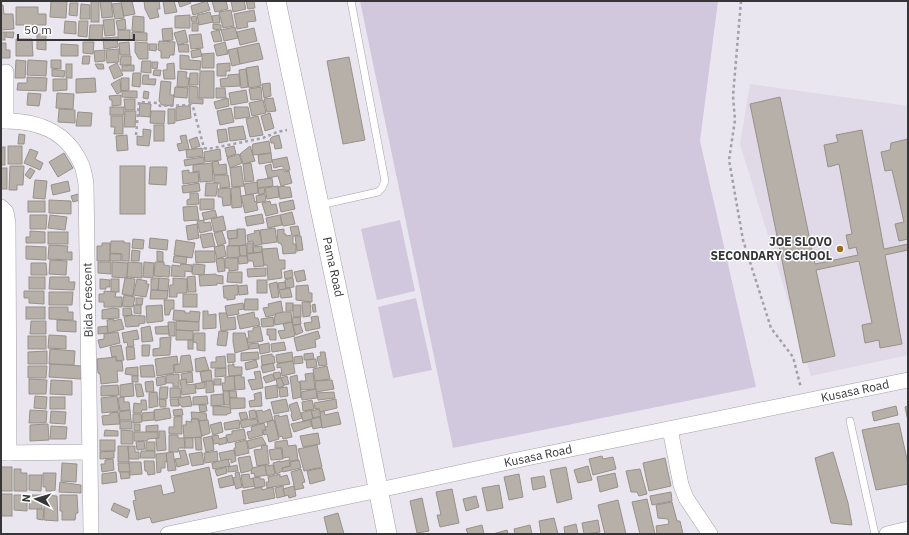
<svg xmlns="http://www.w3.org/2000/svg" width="909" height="535" viewBox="0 0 909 535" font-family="'IBM Plex Sans',sans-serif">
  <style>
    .built { fill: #e0d9e8 }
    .green { fill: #d1c8de }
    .building { fill: #b6b0a8; stroke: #97918a }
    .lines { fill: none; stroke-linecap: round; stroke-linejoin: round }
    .service-casing { stroke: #a39fa7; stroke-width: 8 }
    .minor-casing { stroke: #a39fa7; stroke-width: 16 }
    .tertiary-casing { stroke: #a39fa7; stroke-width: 20 }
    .path { stroke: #a3a0a7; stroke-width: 2.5; stroke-dasharray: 3 3; stroke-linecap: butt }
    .service { stroke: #fff; stroke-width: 7 }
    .minor { stroke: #fff; stroke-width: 15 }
    .tertiary { stroke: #fff; stroke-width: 19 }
    .poi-dot { fill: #9b6a1d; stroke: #fff; stroke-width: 1.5 }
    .labels { text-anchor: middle; stroke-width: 3; stroke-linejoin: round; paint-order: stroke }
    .poi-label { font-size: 12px; font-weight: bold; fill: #363538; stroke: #fff; text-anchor: end }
    .street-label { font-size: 12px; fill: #363538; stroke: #fff }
  </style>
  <rect width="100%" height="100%" fill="#e9e6ef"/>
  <path class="built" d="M750,84L908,106V355L811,376L740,144Z"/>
  <g class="green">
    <path d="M360,1H718L700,141L756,387L453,448Z"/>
    <path d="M400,220L415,291L377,300L361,229Z"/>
    <path d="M416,298L432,370L393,378L378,307Z"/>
  </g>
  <g class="building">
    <path d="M51,1H67L66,18L50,17Z"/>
    <rect x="91" y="1" width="8" height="21"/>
    <path d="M100,1H111L113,17L102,18Z"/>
    <path d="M121,1H132L135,14L124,16Z"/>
    <path d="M144,1H159L160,9H157L159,17L150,19L145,9Z"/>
    <path d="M163,1H174L177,12L165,14Z"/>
    <path d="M178,1H190L191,3L180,7Z"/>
    <path d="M207,1L210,10L193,15L191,6Z"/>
    <path d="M212,1H226L228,9L215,12Z"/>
    <path d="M231,1H244L246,9L233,12Z"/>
    <path d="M246,1H254L255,8L248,9Z"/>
    <path d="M70,3H78L77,16L69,15Z"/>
    <path d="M121,3L124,18L115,19L112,4Z"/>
    <path d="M81,4L90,5V19H80Z"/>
    <path d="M1,5H3L4,14H13L14,29L1,30Z"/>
    <path d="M16,7H38V14H46V25H16Z"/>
    <path d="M231,10L234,26L223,28L219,12Z"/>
    <path d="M254,10L256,21L247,22L248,27L237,29L234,14Z"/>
    <path d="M210,12L213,22L199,25L197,15Z"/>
    <path d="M190,15V28H175V16Z"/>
    <path d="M219,15L220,23H213L212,16Z"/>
    <path d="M133,16L144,17V32L132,31Z"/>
    <path d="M196,16L197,22H192L191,17Z"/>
    <path d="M114,19L115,35L105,36L103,20Z"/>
    <path d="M125,19L126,29L118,30L116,21Z"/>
    <path d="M65,21L76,22V34L64,33Z"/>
    <path d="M79,21H88L87,37L78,36Z"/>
    <rect x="192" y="23" width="6" height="8"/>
    <path d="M213,24L221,25V30L213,29Z"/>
    <path d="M90,25H103L102,40L89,39Z"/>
    <path d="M235,27L238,38L224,41L221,30Z"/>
    <path d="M172,28L173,40L163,41L162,29Z"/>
    <path d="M254,28L257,41L240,45L237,32Z"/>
    <rect x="118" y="30" width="12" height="10"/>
    <path d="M185,30L188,42L178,45L174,33Z"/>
    <path d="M219,30L222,41L214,42L211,32Z"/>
    <rect x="1" y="32" width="4" height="8"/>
    <path d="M6,32H14L13,38L6,37Z"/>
    <path d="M132,32L147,33V41L132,40Z"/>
    <path d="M37,34H46V50L37,49Z"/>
    <path d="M201,34L203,48L191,49L189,35Z"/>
    <path d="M117,37L118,47L104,49L103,38Z"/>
    <path d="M16,39H32L33,56H16Z"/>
    <path d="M159,41L175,42L174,55H170L169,58H161V51L158,50Z"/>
    <path d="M83,42H94L93,54L83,53Z"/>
    <path d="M129,42L130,55H120L119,43Z"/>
    <path d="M135,42L148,43V59H139L135,52Z"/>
    <path d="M225,42L228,54L217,56L214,45Z"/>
    <path d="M1,43H6V50H10V58H1Z"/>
    <path d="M259,43L263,59L240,64L237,48Z"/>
    <path d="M61,44L78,45V56H61Z"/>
    <path d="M149,44H157L156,51L149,50Z"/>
    <path d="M188,44L189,52H179L178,45Z"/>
    <path d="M237,48L240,64L232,66L228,50Z"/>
    <path d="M119,49V62L107,63L106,50Z"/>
    <path d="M200,49L202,56L192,58L191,51Z"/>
    <path d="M105,50V61L95,62L94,51Z"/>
    <path d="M214,53V68H202V54Z"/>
    <path d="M180,55L189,56V60L201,61L200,70L180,69Z"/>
    <path d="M83,56H90L89,64H82Z"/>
    <path d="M121,56H131V65H120Z"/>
    <path d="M349,57L365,140L343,144L327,61Z"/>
    <path d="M16,60L26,61L25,78H15Z"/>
    <path d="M28,60L47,61L46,76L27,75Z"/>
    <path d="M51,60H61V69L51,68Z"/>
    <path d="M142,61H151V73L141,72Z"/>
    <path d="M152,62H158L157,69L152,68Z"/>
    <path d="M117,63L123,75L114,79L109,67Z"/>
    <path d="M174,63L175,79H164L163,70H167V64Z"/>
    <path d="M230,63V71H226V76H217V64Z"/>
    <rect x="66" y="64" width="6" height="14"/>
    <path d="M95,64H103L104,69H98Z"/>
    <path d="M134,65V71H122V66Z"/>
    <path d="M258,66L261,86L249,88L246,68Z"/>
    <path d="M52,69L65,71L64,77L52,76Z"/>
    <path d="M246,69L248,87L241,88L239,70Z"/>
    <path d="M154,70H161L160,76L153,75Z"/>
    <path d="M178,71L187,72L186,78H189L188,87H177Z"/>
    <path d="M200,71H214V98H199Z"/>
    <path d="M133,73H141L140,87L132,86Z"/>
    <path d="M190,73H198V85H189Z"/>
    <path d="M239,74L240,86L221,87L220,79L228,78V75Z"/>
    <path d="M143,75H149L148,79H156L155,85L142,84Z"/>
    <path d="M27,77L47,78L46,91L17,90L18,83H27Z"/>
    <path d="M95,78L96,92L76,93V79Z"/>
    <path d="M121,78H129V90L121,91Z"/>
    <path d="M53,79H67V90L53,91Z"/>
    <path d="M120,79L121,92L117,94L111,84Z"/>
    <path d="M161,81L171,82L170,95H174L173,106L162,105L159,101Z"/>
    <path d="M270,83L271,96L264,98L262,84Z"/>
    <path d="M189,86L198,87V99H203V104L189,103Z"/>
    <path d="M175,87L188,88L187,98L174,97Z"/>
    <path d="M261,87L262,99L251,100L249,89Z"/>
    <path d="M216,88H225L226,98H216Z"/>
    <path d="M246,90L248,102L231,105L229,93Z"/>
    <path d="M122,91H137V98L122,97Z"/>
    <path d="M144,91L149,92L148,99L143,98Z"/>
    <path d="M28,93L41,94L39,106L27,105Z"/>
    <path d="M57,93L74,94L73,109L56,108Z"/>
    <path d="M121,95V105L112,106V100H110L109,96Z"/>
    <path d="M780,97L815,264L858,255L856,247L849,249L846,235L852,234L839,164L828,167L824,145L838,142L836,135L862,130L884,249L908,244V250L885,255L902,344L880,348L879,340L865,343L862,325L872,323L859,261L816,270L835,356L803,363L750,104Z"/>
    <path d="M228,98L229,106L216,109L214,102Z"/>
    <path d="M273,98L276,111L267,112L264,99Z"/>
    <path d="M124,99H135V110H125Z"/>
    <path d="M263,100L266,113L252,116L249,103Z"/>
    <path d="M140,103L151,104L150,117L139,116Z"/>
    <path d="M183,106H190L191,118L176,121V107Z"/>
    <rect x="110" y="107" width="14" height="8"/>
    <path d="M234,107H248L250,117L235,119Z"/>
    <path d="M231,108L234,122L220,125L217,111Z"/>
    <path d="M59,109L75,110V123L58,122Z"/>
    <path d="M168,109H175V123L168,124Z"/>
    <path d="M125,111H136L135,127H124Z"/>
    <path d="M151,111H165L164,124L150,123Z"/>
    <path d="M78,112L92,113L91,126H76Z"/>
    <path d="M270,113L274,128L265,131L261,116Z"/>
    <path d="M111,116H123V134H114L115,127H111Z"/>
    <path d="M258,116L263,135L250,137L246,119Z"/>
    <rect x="154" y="125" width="10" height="16"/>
    <path d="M243,126L246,139L230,141L228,128Z"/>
    <path d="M143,129L151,130L149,146L137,145V136L143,137Z"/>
    <path d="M226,129L228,141L219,143L217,130Z"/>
    <path d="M19,134L25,135L24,144H18Z"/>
    <path d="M127,135L128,150L117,151L116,136Z"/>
    <path d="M186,135L189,149L179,151L177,144L182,143L180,136Z"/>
    <path d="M279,135L282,148L275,149L274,143H271L270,139L272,137Z"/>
    <path d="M197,137L200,146L192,149L189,140Z"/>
    <path d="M908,139V239L899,241L895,224L904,222L892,170L885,171L881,152L890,150L891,143Z"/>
    <path d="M269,141L271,153L253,155L252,147L253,144Z"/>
    <rect x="8" y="146" width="14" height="18"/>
    <path d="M234,146L236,154L227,157L225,148Z"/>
    <path d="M250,146L255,161L243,164L240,154Z"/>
    <rect x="1" y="147" width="4" height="18"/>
    <path d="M202,148L203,156L187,158L186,150Z"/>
    <path d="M30,149L38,152L35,159L43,163L40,170L24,163Z"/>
    <path d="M220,149L221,160L205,162L204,152Z"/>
    <path d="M64,153L73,168L58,177L49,162Z"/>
    <path d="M271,153L272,162L259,164L258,155Z"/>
    <path d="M239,154L242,163L230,168L227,158Z"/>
    <path d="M204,157V163L185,166L184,160Z"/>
    <path d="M287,157L290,170L286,171L282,166L274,168L272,160Z"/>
    <path d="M218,161L219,165L226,164L227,174L214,175L212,162Z"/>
    <path d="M212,163L213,181L200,182L199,171L193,172V165Z"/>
    <path d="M251,163L254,181L245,182L243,164Z"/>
    <path d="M271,164L272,171L283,169L285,172L289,171L292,183L281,186L278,176L268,178L265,166Z"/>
    <path d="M10,166H24L23,185H17V190H9Z"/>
    <rect x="120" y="166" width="25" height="48"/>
    <path d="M241,166L244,186L232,187L230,168Z"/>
    <path d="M150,167H167L166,185L149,184Z"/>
    <rect x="1" y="168" width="6" height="21"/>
    <path d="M30,168L35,171L30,179L25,175Z"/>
    <path d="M189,170V173L198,172L199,182L183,184L182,171Z"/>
    <path d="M214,175H228L230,187L220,188V183H214Z"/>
    <path d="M272,178L273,186L258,188L257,180Z"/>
    <path d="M35,180L47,181L45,199L33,198Z"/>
    <path d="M68,181L70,191L53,195L51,185Z"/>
    <path d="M257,182L258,193L246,195L244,184Z"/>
    <path d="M199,183L200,191L183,193L182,186Z"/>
    <path d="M206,183H218L216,196H205Z"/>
    <path d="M278,186L279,197L267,199L265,188Z"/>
    <path d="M284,186L285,187H290L292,197L280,199L278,187Z"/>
    <path d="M240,187L242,207L232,208L231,188Z"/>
    <path d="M264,187L265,193L259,195L258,189Z"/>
    <path d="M230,188L231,205L223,206L222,197H218V189Z"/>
    <path d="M190,193H198L199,204L187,205V200L190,199Z"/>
    <path d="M78,194L80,200L73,202L71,196Z"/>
    <path d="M253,194L255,202L256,201L258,210L245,213L241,196Z"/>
    <path d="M265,194L266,201L257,203L256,196Z"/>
    <path d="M200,199H214V209L200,210Z"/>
    <path d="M49,200L71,201V214L49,213Z"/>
    <path d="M293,200L295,209L281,212L279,203Z"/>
    <rect x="28" y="201" width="17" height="11"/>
    <path d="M270,201L271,205L276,204L278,213L266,216L262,203Z"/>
    <path d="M197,206L199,220L184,221L183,207Z"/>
    <path d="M215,210L217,217L204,220L202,213Z"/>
    <path d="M292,212L295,224L283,226L280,215Z"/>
    <path d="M262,214L264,223L247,226L245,217Z"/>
    <path d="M30,215H47L46,229H30Z"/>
    <path d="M50,215L67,217L65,230L48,228Z"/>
    <path d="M280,215L282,225L268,228L266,218Z"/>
    <path d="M223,216L226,230L214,232L211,219Z"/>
    <path d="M204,220V223L210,222L212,230L200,233L197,221Z"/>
    <path d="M197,224L199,238L188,240L186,226Z"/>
    <path d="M298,226L300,235L293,236V244H296V253L283,254L282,245H281V243H278L277,230L284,229V234H286V236L292,235L290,227Z"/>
    <path d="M275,228L277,242L262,244L260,230Z"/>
    <path d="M237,229H245L246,245L229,246V239L238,238Z"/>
    <path d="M237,230V238L228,239L227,231Z"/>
    <path d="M259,230L262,244L254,246L253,241L248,242L247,235L255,233L254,231Z"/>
    <path d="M30,231L45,232V243H26V237H30Z"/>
    <path d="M222,231L226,243L218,246L214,233Z"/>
    <rect x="48" y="232" width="20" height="12"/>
    <path d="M212,233L215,246L203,248L200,235Z"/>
    <path d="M295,236H301L303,250L297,251Z"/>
    <path d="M150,238L168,240L167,250L149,248Z"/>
    <path d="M133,239L144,240L143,249L132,248Z"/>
    <path d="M176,240L195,243L192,258L174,255Z"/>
    <path d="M111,241H124V243H130L129,261H122V254L110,253Z"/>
    <path d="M102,243H110V261H97V246H102Z"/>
    <rect x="247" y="243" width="6" height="10"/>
    <path d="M49,245L68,246L67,252H72V260L48,259Z"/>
    <path d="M224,245L226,256L217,259L214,247Z"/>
    <path d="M246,245L247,256H240L239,246Z"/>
    <path d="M26,246L46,247V260L26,259Z"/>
    <path d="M227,246H239L240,257L227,258Z"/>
    <path d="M262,246V252L254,253L253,247Z"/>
    <path d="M277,248L279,260H285V269H281L282,278L268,280L267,265H264L262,249Z"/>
    <path d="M132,250L140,251L139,261H131Z"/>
    <path d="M157,251L163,252V262L157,261Z"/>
    <path d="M195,251H215V262L196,263Z"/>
    <path d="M262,252L264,266L254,267L253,261H248L247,254Z"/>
    <rect x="110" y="254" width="11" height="7"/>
    <path d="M174,256L187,257L186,264L173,262Z"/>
    <path d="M240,256H247L248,263L239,264L238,257Z"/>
    <path d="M224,258L225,271L218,272L216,259Z"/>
    <path d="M225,258H238V270L229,271V268H225Z"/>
    <path d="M50,260L67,261L66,275L49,274Z"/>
    <path d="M98,262H111V274L98,273Z"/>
    <path d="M112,262L128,263L127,278L112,277Z"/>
    <path d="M128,262L142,263V278L127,277Z"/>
    <path d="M144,262L154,263L153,278L143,277Z"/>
    <path d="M155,262H164V265L170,266L169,277L154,276Z"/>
    <path d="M31,263H46L47,275H31Z"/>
    <path d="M181,264L192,265V272L185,271V277L171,276L172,265L180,266Z"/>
    <path d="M193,264L205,265L204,275L192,274Z"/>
    <path d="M266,268V276L248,277L247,269Z"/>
    <path d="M292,270L293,277L285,279L284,272Z"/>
    <path d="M304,270L306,280L297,282L294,272Z"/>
    <path d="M228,272H242V283L227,282Z"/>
    <path d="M216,274V275L223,276V284L217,283V285L200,286L199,275Z"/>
    <path d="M195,276L196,292H188L187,277Z"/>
    <rect x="29" y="277" width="16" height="12"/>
    <path d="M50,277H69V282H75L74,290L49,289Z"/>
    <path d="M125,278L135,279L133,296L122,294Z"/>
    <path d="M154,278H159L158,290H151V279H154Z"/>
    <path d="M159,278L169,279L168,291L158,290Z"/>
    <path d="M173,278L187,279V293H177V297H169L170,285H173Z"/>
    <path d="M293,278L294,287L286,288L285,280Z"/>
    <path d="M100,279L110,280V287H106V289H100Z"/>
    <rect x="111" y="279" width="8" height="13"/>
    <path d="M137,279L147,281L146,284H149L146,297L133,295Z"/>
    <rect x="257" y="280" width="10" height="13"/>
    <path d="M277,282L279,297L272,298L269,284Z"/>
    <path d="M285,282L286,289L279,290L278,283Z"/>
    <path d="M238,285V295H235V299L227,300V298H224L223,286Z"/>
    <path d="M247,285L248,294L239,295L238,286Z"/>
    <path d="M308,285L309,293H312V302L296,300V286Z"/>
    <path d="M290,288L292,297L281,298L279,290Z"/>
    <path d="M151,290L168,291L167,299H150Z"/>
    <path d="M24,291H44V304L29,303V298H24Z"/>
    <path d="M104,291L116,292L115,297H122V307H104V302H99V294H104Z"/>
    <path d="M49,292H73L72,305H49Z"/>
    <rect x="183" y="294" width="14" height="13"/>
    <path d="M124,295L135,297L133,307L122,306Z"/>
    <path d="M136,298H143L142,305H136Z"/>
    <path d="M245,299H258V310H244Z"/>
    <path d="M164,300H174V309H171L169,315H165Z"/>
    <path d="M281,301L283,313L266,317L263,308L269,307L268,304Z"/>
    <path d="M302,302H310L311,313H310V316L303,317Z"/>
    <path d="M243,303L244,309L238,310L239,314L227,316L225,306Z"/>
    <rect x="286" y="303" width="7" height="8"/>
    <path d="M315,304L316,312H313L312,305Z"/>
    <path d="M134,305H141V314L134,313Z"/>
    <path d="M162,305L163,321L147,323L146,306Z"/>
    <rect x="293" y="305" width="8" height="12"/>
    <rect x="26" y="307" width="19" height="12"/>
    <path d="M49,307H68V312H73V320L49,319Z"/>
    <path d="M113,308L119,309V318L102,319V310Z"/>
    <path d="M123,308H131L132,315L123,316Z"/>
    <path d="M174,310L185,311V313H190V311L200,312L199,322L173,320Z"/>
    <path d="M203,311H208V315L216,314V328L203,329Z"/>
    <path d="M254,312L255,318H258L260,325L240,329L237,316Z"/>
    <path d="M283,312H291L292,322L275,325L274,317L276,316L275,314Z"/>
    <path d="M219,313H226L228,318L235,317L236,329L221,331Z"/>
    <path d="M132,315L145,316V323L139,324V326L126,327L124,317Z"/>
    <path d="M318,316L320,328L306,331L304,323L312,322L311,317Z"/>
    <path d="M273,317L274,326L262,327L261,319Z"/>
    <path d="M300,317L301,324L293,325L292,318Z"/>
    <path d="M114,319L113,321L121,319L124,329L108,333L107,320Z"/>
    <path d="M57,320L76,321V332L57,331Z"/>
    <path d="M31,321H46V334H30Z"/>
    <path d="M176,321L199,322V331L176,330Z"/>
    <path d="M168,322H175V336H169Z"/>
    <path d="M292,322L295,336L281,339L278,331L285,330L283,324Z"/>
    <path d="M300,324L303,332L296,335L293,326Z"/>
    <path d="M107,326L108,333L98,334V327Z"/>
    <path d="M150,326L153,341L142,342L141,328Z"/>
    <path d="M168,326L169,334H156L155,327Z"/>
    <path d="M260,326L263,341L248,343L247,338H249L248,331H253V328Z"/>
    <path d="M267,329H276V340H270L269,335H267Z"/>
    <path d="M137,330L139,339L133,340L134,346L128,347L127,342L124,343L122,333Z"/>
    <path d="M176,330L193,331V340H176Z"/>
    <path d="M219,331L228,332L226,346L217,345Z"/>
    <path d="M318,331L320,338L315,340L316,347L297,351L294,338Z"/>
    <path d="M118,332L120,343L100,348L98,340L104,339V334Z"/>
    <path d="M194,333H205V351L197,350V343L193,342Z"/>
    <path d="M233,333H245L249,349L235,353L233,342Z"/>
    <path d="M49,335L66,336V349L48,348Z"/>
    <rect x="28" y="336" width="18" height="13"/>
    <path d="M171,337L170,355L153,356V349L160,348V338Z"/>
    <rect x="188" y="340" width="5" height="9"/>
    <path d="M284,342L286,350L272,352L271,344Z"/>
    <path d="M258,343L259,348L249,349V344Z"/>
    <path d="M269,343L270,352L260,354L259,345Z"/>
    <path d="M121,345L124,360L117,361L116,356L112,357L110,347Z"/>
    <path d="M142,345H150L149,356H142Z"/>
    <path d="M126,347H134L135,359L127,360Z"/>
    <path d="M50,349L75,351L74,365L49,364Z"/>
    <path d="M47,351V364H28V352Z"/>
    <path d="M258,352L259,359L241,361V353Z"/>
    <path d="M292,352L293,361L277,363L276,355Z"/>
    <path d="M320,352H325L327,365L319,366L317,357L321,356Z"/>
    <path d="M313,353L314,359L304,360V354Z"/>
    <path d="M227,354H235V362L228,363Z"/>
    <path d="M272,354V356H274L275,363L262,365L261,356Z"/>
    <path d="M190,355L193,371L175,373L174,365L180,364L181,356Z"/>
    <path d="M177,356L178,364L173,365L174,373L157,376L155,359Z"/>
    <path d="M225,356L226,368H211V362H216V357Z"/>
    <path d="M302,356L303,363L294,364V357Z"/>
    <path d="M116,357V361H122L123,371H117L118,382L101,384L100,374L98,373L97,359Z"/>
    <path d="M205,357L209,370L196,372L195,359Z"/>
    <path d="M316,359L317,367L307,368L306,360Z"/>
    <path d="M256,360L258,367L246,370L245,363Z"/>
    <path d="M293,361L295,373L282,376L281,367L277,368V364Z"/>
    <path d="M273,363L275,370L263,373L261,366Z"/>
    <path d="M50,364L82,366L81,379L49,377Z"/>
    <path d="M232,364H234V367H242V375L229,376L228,365H233Z"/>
    <path d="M153,365L155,377H141L140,366Z"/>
    <path d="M28,366H47L46,378H28Z"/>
    <path d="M327,366L330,379L315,381L313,369Z"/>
    <path d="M138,367V376L125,374L126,368Z"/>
    <path d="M226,368V376L215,377V369Z"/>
    <path d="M211,370L212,381L202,382L200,372Z"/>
    <path d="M260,371L263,388L252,390L248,380L256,379L254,372Z"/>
    <path d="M192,372L193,382L187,383L186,379L182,380L181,374Z"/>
    <path d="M280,372L281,377L275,380L273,373Z"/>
    <path d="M313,373L315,389L301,390L300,381H306L305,374Z"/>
    <path d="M179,374V387H173V383H166V375Z"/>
    <path d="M272,374L275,380L266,383L263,377Z"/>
    <path d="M241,375V377H244L245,389L235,390L234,376Z"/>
    <path d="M297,375L298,382H300L301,397L293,399L290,377Z"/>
    <rect x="132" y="376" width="6" height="6"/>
    <path d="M165,376L166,384L157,386L156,378Z"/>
    <path d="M234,376L235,390L223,391L222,383H225V377Z"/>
    <path d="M287,376L289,384L284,385L281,378Z"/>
    <path d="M281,378L284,386L278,388L276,379Z"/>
    <path d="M29,379L47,380L46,394H29Z"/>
    <path d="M186,379L187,385L195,384L196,393L182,395L180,380Z"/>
    <rect x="214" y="379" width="7" height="6"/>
    <path d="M51,380L72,381V395L50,394Z"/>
    <path d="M331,380H332L334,389L316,392L315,381Z"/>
    <path d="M153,381L154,392H146L145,382Z"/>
    <path d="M206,381H213L214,392L206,393Z"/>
    <path d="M205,382V388L197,389L195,384Z"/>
    <path d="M133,383L134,396L120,397V385Z"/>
    <path d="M135,384H141L144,396L137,397Z"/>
    <path d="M118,385L119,395L101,396V386Z"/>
    <path d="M277,385L278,397L266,399L265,387Z"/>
    <path d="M160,387H168L167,399H159Z"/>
    <path d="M287,387L288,396L280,397L279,388Z"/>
    <path d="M170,388H180L181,397L170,398Z"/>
    <path d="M316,389L317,398L302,400L301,392Z"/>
    <path d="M223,391H229L230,405H224Z"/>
    <path d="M229,391H236L237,398H230Z"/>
    <path d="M157,392L158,406L149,408V393Z"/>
    <path d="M261,392L262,406L250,407L249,401L255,400L254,394Z"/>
    <path d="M334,392L335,398L318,400L317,393Z"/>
    <path d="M223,394L224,405L211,406V395Z"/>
    <path d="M35,396L47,397L46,409L34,408Z"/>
    <path d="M117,396L119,411L102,413L101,398Z"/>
    <path d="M190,396L192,406L182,407L181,405H179L178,398Z"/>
    <path d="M207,396L208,404L193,405V397Z"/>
    <rect x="50" y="397" width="15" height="12"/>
    <path d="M124,397V402H129L130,410L120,411L118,398Z"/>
    <path d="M230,398H245V408L230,409Z"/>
    <path d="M159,399L166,400V407H160Z"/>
    <path d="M170,399H178L179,406H171Z"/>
    <path d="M286,399L289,411L274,414L271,402Z"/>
    <path d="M336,399L337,408L320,412L319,408L315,409L314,403Z"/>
    <path d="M141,400H146L147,410H142L141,413H133L134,403L141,404Z"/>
    <path d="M312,400L314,409L303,411L302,402Z"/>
    <path d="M297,402L302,418L293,421L291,415L292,414L289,405Z"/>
    <path d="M199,405H206L207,411L200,412Z"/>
    <path d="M213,406L230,407L231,413L227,414V415H213Z"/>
    <path d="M896,406L898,415L874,421L872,412Z"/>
    <path d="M908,406V421L905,407Z"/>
    <path d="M169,408L171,418L155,421L154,410Z"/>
    <path d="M182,409L183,415L174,416L173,410Z"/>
    <path d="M270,409L273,420L259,424L256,411L262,410L263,412Z"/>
    <path d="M319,409L321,416L313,418L311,411Z"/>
    <path d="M30,410L47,411L46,423H29Z"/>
    <path d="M130,410L131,420H120L119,412Z"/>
    <path d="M255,410L257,418L250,419L249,411Z"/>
    <path d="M311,410L313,419L303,421L301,413Z"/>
    <path d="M51,411L66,412L65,424L50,423Z"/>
    <path d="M324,411L325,415L338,412L341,424L322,428L320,412Z"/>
    <path d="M118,412L120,424L103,425L102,416L110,415V413Z"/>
    <path d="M154,412V420L142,421V413Z"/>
    <path d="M191,412L206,413L207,420L199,421V419H192Z"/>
    <path d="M246,412L248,418L241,420L239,413Z"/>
    <path d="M133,414H141L142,422L133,423Z"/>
    <path d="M279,415V417L287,415L292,437L283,439L282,436L279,437L274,416Z"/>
    <path d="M182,416V434H169V427H174V417Z"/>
    <path d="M320,417L322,427L313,429L311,419Z"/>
    <path d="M191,419H198L202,437L184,438L183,425H186V421L192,422Z"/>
    <path d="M249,419L250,420L257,419L258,424L242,428L240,421Z"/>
    <path d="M208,420L210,433L202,436L199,421Z"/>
    <path d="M239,420L240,428L225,430L224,423Z"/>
    <path d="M274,420L279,439L269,442L267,434L264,435L263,431L266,430L265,427L268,426L267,422Z"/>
    <path d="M310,420L312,426L294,432L291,424Z"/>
    <rect x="120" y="421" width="12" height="8"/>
    <path d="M221,422L223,432L213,435L210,425Z"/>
    <path d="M264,423L266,430H262L263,435L249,439L247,432L252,431L251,427Z"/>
    <path d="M899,423L908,464V484L876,490L862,430Z"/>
    <path d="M48,424L49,440L30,441V425Z"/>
    <rect x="134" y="424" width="6" height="7"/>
    <path d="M158,425V432H146V426Z"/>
    <path d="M51,426L67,427L66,439H50Z"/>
    <path d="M244,429L246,439L228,443L226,435L232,434V431Z"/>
    <path d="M105,430L118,431V436H104Z"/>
    <path d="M121,430L133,431V444H121Z"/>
    <path d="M159,431H165L166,450L157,451L156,438H159Z"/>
    <path d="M134,432H158V438L148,439L147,441H134Z"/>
    <path d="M318,433L320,444L303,447L300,436Z"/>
    <path d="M169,435H178V438H184L185,448H179L178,452H169Z"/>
    <path d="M218,435L219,439L226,437L227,443L219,445V443L214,444L212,436Z"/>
    <path d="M212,436L214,450L206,452L203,438Z"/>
    <path d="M201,437L202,450H196L195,438Z"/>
    <path d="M262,437L266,444L249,449L247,441Z"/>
    <rect x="185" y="438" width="8" height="10"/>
    <rect x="100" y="440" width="15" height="11"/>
    <path d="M246,440L249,453L236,456L234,448H236L235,443Z"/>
    <path d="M287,440L288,446L296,445L298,460L290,461L289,457L283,458L282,448H275V442Z"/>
    <path d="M144,441L145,449L137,450L136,442Z"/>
    <rect x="146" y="442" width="9" height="9"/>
    <path d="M267,445L269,464L257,466L254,450L262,449L261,446Z"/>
    <path d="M317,445L322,467L304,471L298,449Z"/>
    <path d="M118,446H128L129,462H118Z"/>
    <path d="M128,446H135V452H139V459H129Z"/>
    <path d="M281,448L283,459L271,460L269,450Z"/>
    <path d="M185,450L189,464L177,467L175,459L181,458L179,451Z"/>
    <path d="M234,450L236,461L231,463V459L221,461L219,453Z"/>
    <path d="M114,451V458L100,459V452Z"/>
    <path d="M141,451H155V458H140Z"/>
    <path d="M217,451L218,461L205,463L204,453Z"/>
    <path d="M173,452L176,470L168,471L166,453Z"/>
    <path d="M202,452L204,464L192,466L189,454Z"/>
    <path d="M833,452L848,503L852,525L831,523L815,458Z"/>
    <path d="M166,453L167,462L165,461V468H161V472L157,473L156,454Z"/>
    <path d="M250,456L253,470L241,473L238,458Z"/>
    <path d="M602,456L603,459L613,457L616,469L593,475L589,459Z"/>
    <path d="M665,458L671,486L649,491L643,463Z"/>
    <path d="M113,459L114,470L102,472L101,464H105V460Z"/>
    <path d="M228,459L230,466L213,469L212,463Z"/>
    <path d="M289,460L290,466L282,468L283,471L276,474L273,463L280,461V462Z"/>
    <path d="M299,460L301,468L283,472L282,468L291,466L290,462Z"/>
    <path d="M144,461H154L155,474L148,475L147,471H145Z"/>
    <path d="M129,462H141L142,474L130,475Z"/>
    <path d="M62,463L77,464L76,482L61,481Z"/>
    <path d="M118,463H129L130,472H119Z"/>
    <path d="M237,465L238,471L228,472V467Z"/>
    <path d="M265,465L267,475L255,477L254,473L251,474L252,468Z"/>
    <path d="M273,465L275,474L267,476L265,466Z"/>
    <path d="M588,466L592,480L578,483L574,470Z"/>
    <rect x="1" y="467" width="11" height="24"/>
    <path d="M209,467L217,508L152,523L150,517L137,520L133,501L136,500L134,491L161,485L163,495L175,492L171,476Z"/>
    <path d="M226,467L227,473L217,476L215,470Z"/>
    <path d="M566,467L572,499L557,503L550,470Z"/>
    <path d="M322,468L325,480L310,484L307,471Z"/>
    <path d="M14,469H21V473H27V491H14Z"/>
    <path d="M301,469L305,482L302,483L304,488L295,490L291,472Z"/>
    <path d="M640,469L647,494L639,496L637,492H631L626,471Z"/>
    <path d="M116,472L117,482L102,484V474Z"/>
    <path d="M120,472H129L130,478L121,479Z"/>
    <path d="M239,472L242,487L236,489L233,478L236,477L235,473Z"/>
    <path d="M43,473H56L55,491H46V487H43Z"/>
    <path d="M615,473L618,487L600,492L597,477Z"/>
    <path d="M249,474L250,479L253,478L255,486L243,488L241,475Z"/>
    <path d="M280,474V477L287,475L290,484L267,488L266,482H269L268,477Z"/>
    <path d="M519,474L523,497L509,500L504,477Z"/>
    <path d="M29,475H42L41,491L29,490Z"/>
    <path d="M232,475L234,485L220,488L218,479Z"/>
    <path d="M544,476L546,487L533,490L531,478Z"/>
    <path d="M260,477V479H264L265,486L255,488L253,478Z"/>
    <path d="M60,482L81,485V493L59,492Z"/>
    <path d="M499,485L503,508L487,511L482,488Z"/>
    <path d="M283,486L285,496L277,498L275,488Z"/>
    <path d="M294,486L296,496L289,498L288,495L285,496L283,489Z"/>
    <path d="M262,487V490L273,487L275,498L244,504L242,491Z"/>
    <path d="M452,489L459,523L440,527L437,515H441L436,492Z"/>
    <path d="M671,492L672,501L652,505L650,496Z"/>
    <rect x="1" y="494" width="11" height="22"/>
    <path d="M14,495H27V511L14,510Z"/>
    <path d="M30,495H42V509H29Z"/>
    <path d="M44,495L57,496L58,521L44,520Z"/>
    <path d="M60,495H77L78,513H76L75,520H62V511H60Z"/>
    <path d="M476,496L479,507L466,511L463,499Z"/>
    <path d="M422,498L429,531L417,533L410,501Z"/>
    <path d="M647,499L655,534H640L632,502Z"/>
    <path d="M618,500L626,534H605L598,505Z"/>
    <path d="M672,502L677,521H680L683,534H657L656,526L669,524L668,519L658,518L656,505Z"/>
    <path d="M114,503L130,510L127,518L111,510Z"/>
    <path d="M37,509H44L43,520L37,519Z"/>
    <path d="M338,513L344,534H328L324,517Z"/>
    <path d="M554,518L558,534H541L539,521Z"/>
    <path d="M598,520L600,532L584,534L582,523Z"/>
    <path d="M576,524L578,534H565L564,527Z"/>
    <path d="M482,525L484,534H468L466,529Z"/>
    <path d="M530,525L532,534H515L514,529Z"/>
    <path d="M507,530L508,534H493Z"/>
  </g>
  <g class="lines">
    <g class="service-casing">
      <g id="service">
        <path d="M320,205L378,192L382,188L385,181L351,1"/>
        <path d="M850,421L875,534"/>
      </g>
    </g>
    <g class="minor-casing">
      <g id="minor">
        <path d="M6,72V121"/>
        <path d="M1,121C37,120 67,130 82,166C84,171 85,178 86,184L91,534"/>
        <path d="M1,207L6,212L8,223L9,453"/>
        <path d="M670,429L681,485L686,498L710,534"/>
        <path d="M1,453L89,452"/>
        <path d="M168,534L379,490L522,459L908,380"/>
        <path d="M887,534L908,529"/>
      </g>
    </g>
    <g class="tertiary-casing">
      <path id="tertiary" d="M276,1L363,412L387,534"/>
    </g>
    <g class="path">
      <path d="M741,1L733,96L735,120L729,160L743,240L771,328L793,357L801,388"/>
      <path d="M136,135L139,102L158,103L160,106L191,105L193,107L204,148L208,149L263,138L277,132L287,130"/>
    </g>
    <use href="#service" class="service"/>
    <use href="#minor" class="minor"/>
    <use href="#tertiary" class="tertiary"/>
  </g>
  <circle class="poi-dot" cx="840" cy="249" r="4"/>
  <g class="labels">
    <g class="poi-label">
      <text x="832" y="246">JOE SLOVO<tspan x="832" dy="14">SECONDARY SCHOOL</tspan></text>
    </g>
    <g class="street-label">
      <text transform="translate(333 267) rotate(78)" y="4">Pama Road</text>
      <text transform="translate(88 300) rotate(-91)" y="4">Bida Crescent</text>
      <text transform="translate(855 391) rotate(-12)" y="4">Kusasa Road</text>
      <text transform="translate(538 456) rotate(-12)" y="4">Kusasa Road</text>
    </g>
  </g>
  <rect width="909" height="535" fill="none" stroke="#363538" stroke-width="4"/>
  <g transform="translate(36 499) rotate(275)" stroke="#ffffff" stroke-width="3" paint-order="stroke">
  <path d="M0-3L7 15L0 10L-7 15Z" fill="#363538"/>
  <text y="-6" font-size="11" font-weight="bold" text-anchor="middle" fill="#363538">N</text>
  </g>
  <path d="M18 34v6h116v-6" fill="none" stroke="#363538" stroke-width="2"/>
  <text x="24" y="34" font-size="12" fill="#363538" stroke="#ffffff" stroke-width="3" paint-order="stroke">50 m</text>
</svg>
